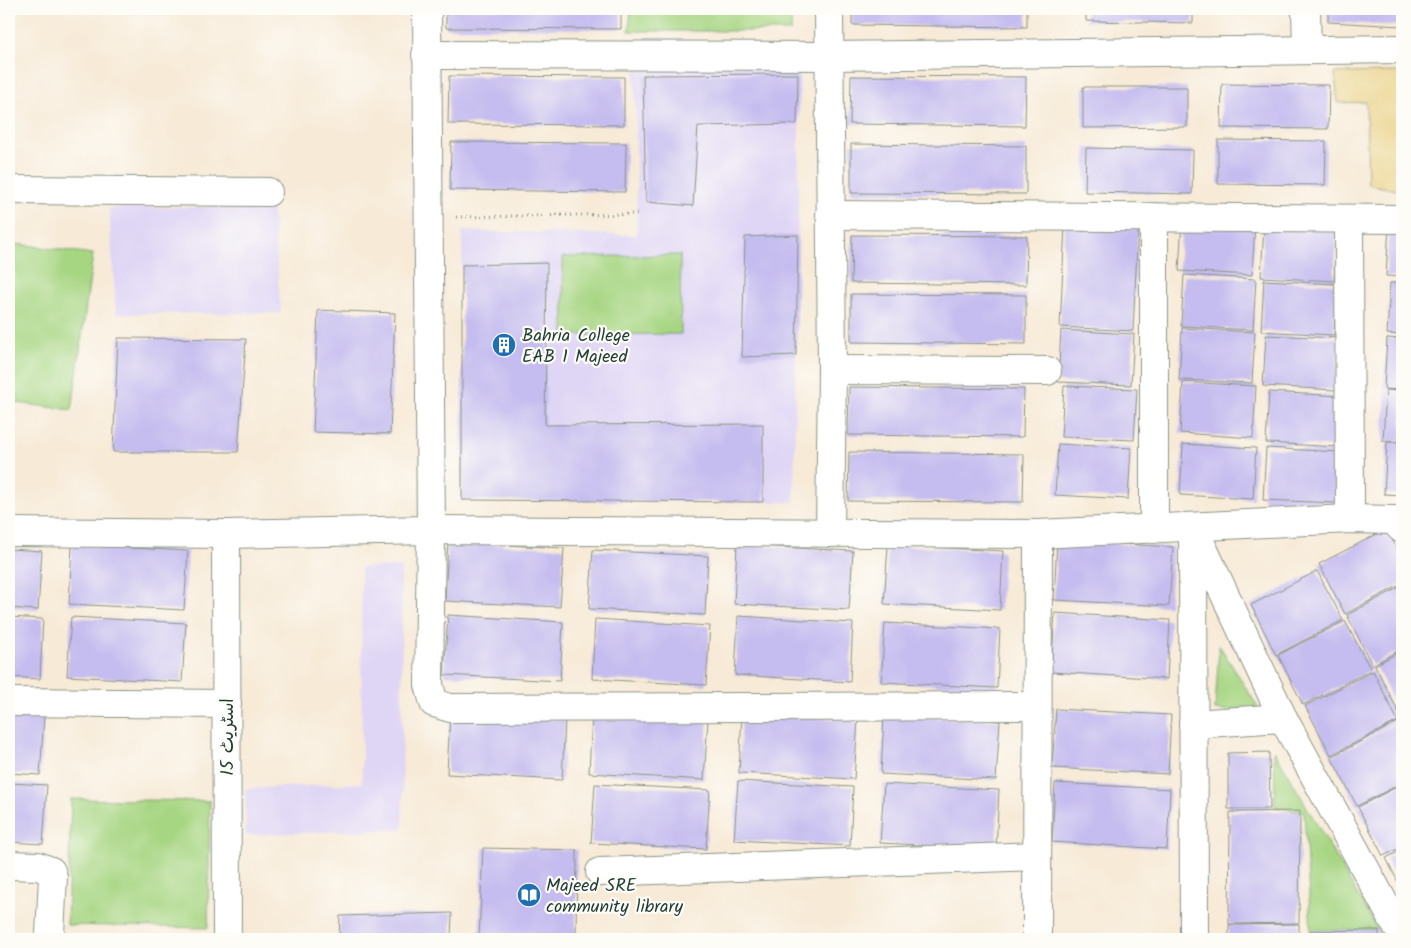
<svg xmlns="http://www.w3.org/2000/svg" width="1411" height="948" viewBox="0 0 1411 948" font-family="Kalam,'Playpen Sans Arabic',sans-serif">
  <style>
    .built { fill: #dfd5f5 }
    .green { fill: #a7d683; stroke: #638a5c }
    .sand { fill: #eeda9e; stroke: #868c69 }
    .building { fill: #c5bcef }
    .lines { fill: none; stroke-linecap: round; stroke-linejoin: round }
    .minor-casing { stroke: #8b9486; stroke-width: 30 }
    .path { stroke: #8b9486; stroke-width: 3; stroke-dasharray: 1 4; stroke-linecap: butt }
    .minor { stroke: #fff; stroke-width: 28 }
    .labels { text-anchor: middle; stroke-width: 4.5; stroke-linejoin: round; paint-order: stroke }
    .poi-label { font-size: 18px; fill: #1f3d34; stroke: #fdfcf7; text-anchor: start }
    .street-label { font-size: 18px; fill: #1f3d34; stroke: #fdfcf7 }
  </style>
  <rect width="100%" height="100%" fill="#fdfcf7"/>
  <filter id="ink" filterUnits="userSpaceOnUse"><feTurbulence type="fractalNoise" baseFrequency=".02" numOctaves="2"/><feDisplacementMap in="SourceGraphic" scale="10" xChannelSelector="R" yChannelSelector="G"/><feConvolveMatrix kernelMatrix="1 2 1 2 8 2 1 2 1" color-interpolation-filters="sRGB"/></filter>
  <filter id="wash" filterUnits="userSpaceOnUse"><feTurbulence type="fractalNoise" baseFrequency=".0096" numOctaves="4" result="noise"/><feDisplacementMap in="SourceGraphic" scale="20" xChannelSelector="R" yChannelSelector="G"/><feGaussianBlur stdDeviation="1.12" result="paint"/><feColorMatrix in="noise" values="0 0 0 0 0 0 0 0 0 0 0 0 0 0 0 0 0 1.4 0 .05"/><feComposite in="paint" operator="in"/></filter>
  <g filter="url(#wash)">
    <rect width="100%" height="100%" fill="#f7ead7"/>
    <g class="built">
      <path d="M800,64L794,502L462,500V231L637,235L635,69Z"/>
      <path d="M272,206L281,313L116,314L109,208Z"/>
      <path d="M361,567H401L403,829L246,835L245,789L362,783Z"/>
    </g>
    <g class="green">
      <path d="M631,9H792L791,31H629Z"/>
      <path d="M9,243L93,254L72,410L9,402Z"/>
      <path d="M680,255L681,334L564,335L563,257Z"/>
      <path d="M1219,645L1261,712L1215,710Z"/>
      <path d="M1274,750L1378,930H1311L1304,812L1275,807Z"/>
      <path d="M71,799L210,801L208,928L67,925Z"/>
    </g>
    <path class="sand" d="M1402,72V191L1368,184L1366,102L1338,103L1335,73Z"/>
    <g id="blocks">
      <g class="building">
        <path d="M446,9H621V29L446,28Z"/>
        <path d="M852,9H1027V27L852,25Z"/>
        <path d="M1086,9H1193V23L1086,21Z"/>
        <path d="M1328,9H1402V26L1328,22Z"/>
        <path d="M798,74L797,124L698,126L693,206L646,202L643,75Z"/>
        <path d="M449,76L624,77V125L448,124Z"/>
        <path d="M851,76L1026,77L1025,126L850,124Z"/>
        <path d="M1222,84L1329,85L1328,129L1221,128Z"/>
        <path d="M1083,87H1187V127L1083,128Z"/>
        <path d="M1218,140L1326,141L1325,185L1218,184Z"/>
        <path d="M451,142L626,143L625,192L450,190Z"/>
        <path d="M851,144L1026,146V194L851,193Z"/>
        <path d="M1086,148L1193,150L1192,194L1085,192Z"/>
        <path d="M1182,220L1255,224L1252,275L1179,271Z"/>
        <path d="M1065,225L1138,229L1133,331L1060,327Z"/>
        <path d="M1389,225L1402,226V277L1386,276Z"/>
        <path d="M1264,226L1337,229L1334,281L1261,277Z"/>
        <path d="M798,235L796,355L742,357L745,237Z"/>
        <path d="M852,235L1027,236L1026,285L851,283Z"/>
        <path d="M547,263L545,425L763,424V502L462,500V265Z"/>
        <path d="M1184,275L1256,279L1253,330L1181,326Z"/>
        <path d="M1264,280L1337,284L1334,335L1261,331Z"/>
        <path d="M1390,283H1402V335L1387,334Z"/>
        <path d="M851,294L1026,295V344L851,342Z"/>
        <path d="M318,310L395,313L390,434L313,432Z"/>
        <path d="M1182,328L1255,332L1252,383L1179,380Z"/>
        <path d="M1061,330L1134,334L1131,385L1058,382Z"/>
        <path d="M1266,335L1339,338L1336,390L1263,386Z"/>
        <path d="M118,338L246,339L238,452H113Z"/>
        <path d="M1387,338L1402,339V390L1384,389Z"/>
        <path d="M1183,382L1256,386L1253,438L1180,433Z"/>
        <path d="M1064,386L1137,389L1134,440L1061,437Z"/>
        <path d="M849,387L1024,389L1023,437L848,435Z"/>
        <path d="M1386,390L1402,391V442L1383,441Z"/>
        <path d="M1269,392L1341,396L1338,447L1266,443Z"/>
        <path d="M1387,442L1402,443V495L1384,494Z"/>
        <path d="M1058,444L1131,448L1128,499L1055,495Z"/>
        <path d="M1183,444L1256,448L1253,499L1180,495Z"/>
        <path d="M1266,448L1339,452L1336,503L1263,500Z"/>
        <path d="M849,452L1024,454L1023,502L848,501Z"/>
        <path d="M1387,529L1402,560V584L1345,614L1319,564Z"/>
        <path d="M1057,540L1173,547L1169,606L1054,600Z"/>
        <path d="M448,542L564,548L560,607L445,601Z"/>
        <path d="M72,545L188,551L184,610L69,604Z"/>
        <path d="M737,545L853,551L849,610L734,604Z"/>
        <path d="M888,545L1003,551L1000,610L884,604Z"/>
        <path d="M9,549L42,551L38,610L9,608Z"/>
        <path d="M593,550L708,556L705,615L589,609Z"/>
        <path d="M1317,571L1343,620L1276,655L1251,605Z"/>
        <path d="M1402,586V649L1372,665L1347,615Z"/>
        <path d="M1055,613L1170,620L1167,679L1051,672Z"/>
        <path d="M448,615L563,622L560,681L444,675Z"/>
        <path d="M738,616L853,623L850,682L735,675Z"/>
        <path d="M9,617L43,619L40,679L9,677Z"/>
        <path d="M71,617L186,623L182,682L67,676Z"/>
        <path d="M595,619L710,626L706,685L592,679Z"/>
        <path d="M1345,621L1371,670L1303,705L1278,655Z"/>
        <path d="M885,623L1000,629L997,688L881,682Z"/>
        <path d="M1402,651V714L1400,715L1375,665Z"/>
        <path d="M1373,671L1398,721L1331,755L1305,706Z"/>
        <path d="M1056,709L1171,715L1168,774L1052,768Z"/>
        <path d="M9,714L44,716L40,775L9,773Z"/>
        <path d="M592,714L708,720L704,780L589,773Z"/>
        <path d="M742,714L858,720L854,779L739,773Z"/>
        <path d="M450,715L565,720L562,780L447,774Z"/>
        <path d="M884,715L1000,721L996,780L881,774Z"/>
        <path d="M1398,722L1402,730V783L1357,806L1331,757Z"/>
        <path d="M1269,752L1270,809H1228V753Z"/>
        <path d="M738,781L853,787L850,846L734,840Z"/>
        <path d="M9,783L47,785L43,844L9,842Z"/>
        <path d="M1055,783L1170,789L1167,849L1052,842Z"/>
        <path d="M595,784L710,790L706,849L591,843Z"/>
        <path d="M884,784L999,790L996,849L880,843Z"/>
        <path d="M1402,784V847L1383,856L1358,807Z"/>
        <path d="M1300,811L1299,923L1229,924L1230,812Z"/>
        <path d="M483,848L577,850L576,939H479Z"/>
        <path d="M1402,850V890L1386,858Z"/>
        <path d="M452,913L451,939H339L340,916Z"/>
        <path d="M1299,924V939H1229V925Z"/>
        <path d="M1379,930V939H1309V931Z"/>
      </g>
    </g>
  </g>
  <g filter="url(#ink)">
    <use href="#blocks" fill-opacity="0" stroke="#8b9486" stroke-width="1"/>
    <g class="lines">
      <g class="minor-casing">
        <g id="minor">
          <path d="M427,9L431,530L429,685L434,703L450,708L1037,706"/>
          <path d="M829,9L832,370L830,533"/>
          <path d="M1306,9L1307,50"/>
          <path d="M426,55L829,56L1402,49"/>
          <path d="M9,190L268,192"/>
          <path d="M830,215L1402,219"/>
          <path d="M1154,217V529"/>
          <path d="M1349,219L1350,519"/>
          <path d="M832,370L1047,371"/>
          <path d="M9,532L226,534L431,530L1038,534L1350,519L1393,520L1402,529"/>
          <path d="M226,534L227,939"/>
          <path d="M9,702L227,704"/>
          <path d="M1193,724L1283,718"/>
          <path d="M9,865L38,866L51,871L53,877L50,934L52,939"/>
          <path d="M600,872L1037,856"/>
          <path d="M1037,939L1038,534"/>
          <path d="M1194,939L1193,527L1283,718L1402,936"/>
        </g>
      </g>
      <path class="path" d="M456,217L637,214"/>
      <use href="#minor" class="minor"/>
    </g>
  </g>
  <defs>
    <g id="building-disc" transform="scale(1.25)"><circle r="9.5" fill="#1f6fb2" stroke="#fdfcf7"/><path d="M-4-6H4V6H1V3H-1V6H-4ZM-2.5-4.3h1.7v1.8h-1.7ZM.8-4.3h1.7v1.8H.8ZM-2.5-1h1.7V.8h-1.7ZM.8-1h1.7V.8H.8Z" fill="#fff"/></g>
    <g id="library-disc" transform="scale(1.25)"><circle r="9.5" fill="#1f6fb2" stroke="#fdfcf7"/><path d="M-6-4Q-3-5.5-.7-3.5V5Q-3 3-6 4ZM6-4Q3-5.5 .7-3.5V5Q3 3 6 4Z" fill="#fff"/></g>
  </defs>
  <g fill-rule="evenodd">
    <use href="#building-disc" x="504" y="345"/>
    <use href="#library-disc" x="529" y="895"/>
  </g>
  <g class="labels">
    <g class="poi-label">
      <text x="522" y="341">Bahria College<tspan x="522" dy="21">EAB 1 Majeed</tspan></text>
      <text x="546" y="891">Majeed SRE<tspan x="546" dy="21">community library</tspan></text>
    </g>
    <g class="street-label">
      <text transform="translate(227 737) rotate(-90)" y="6">اسٹریٹ 15</text>
    </g>
  </g>
  <rect width="1411" height="948" fill="none" stroke="#fdfcf7" stroke-width="30"/>
</svg>
